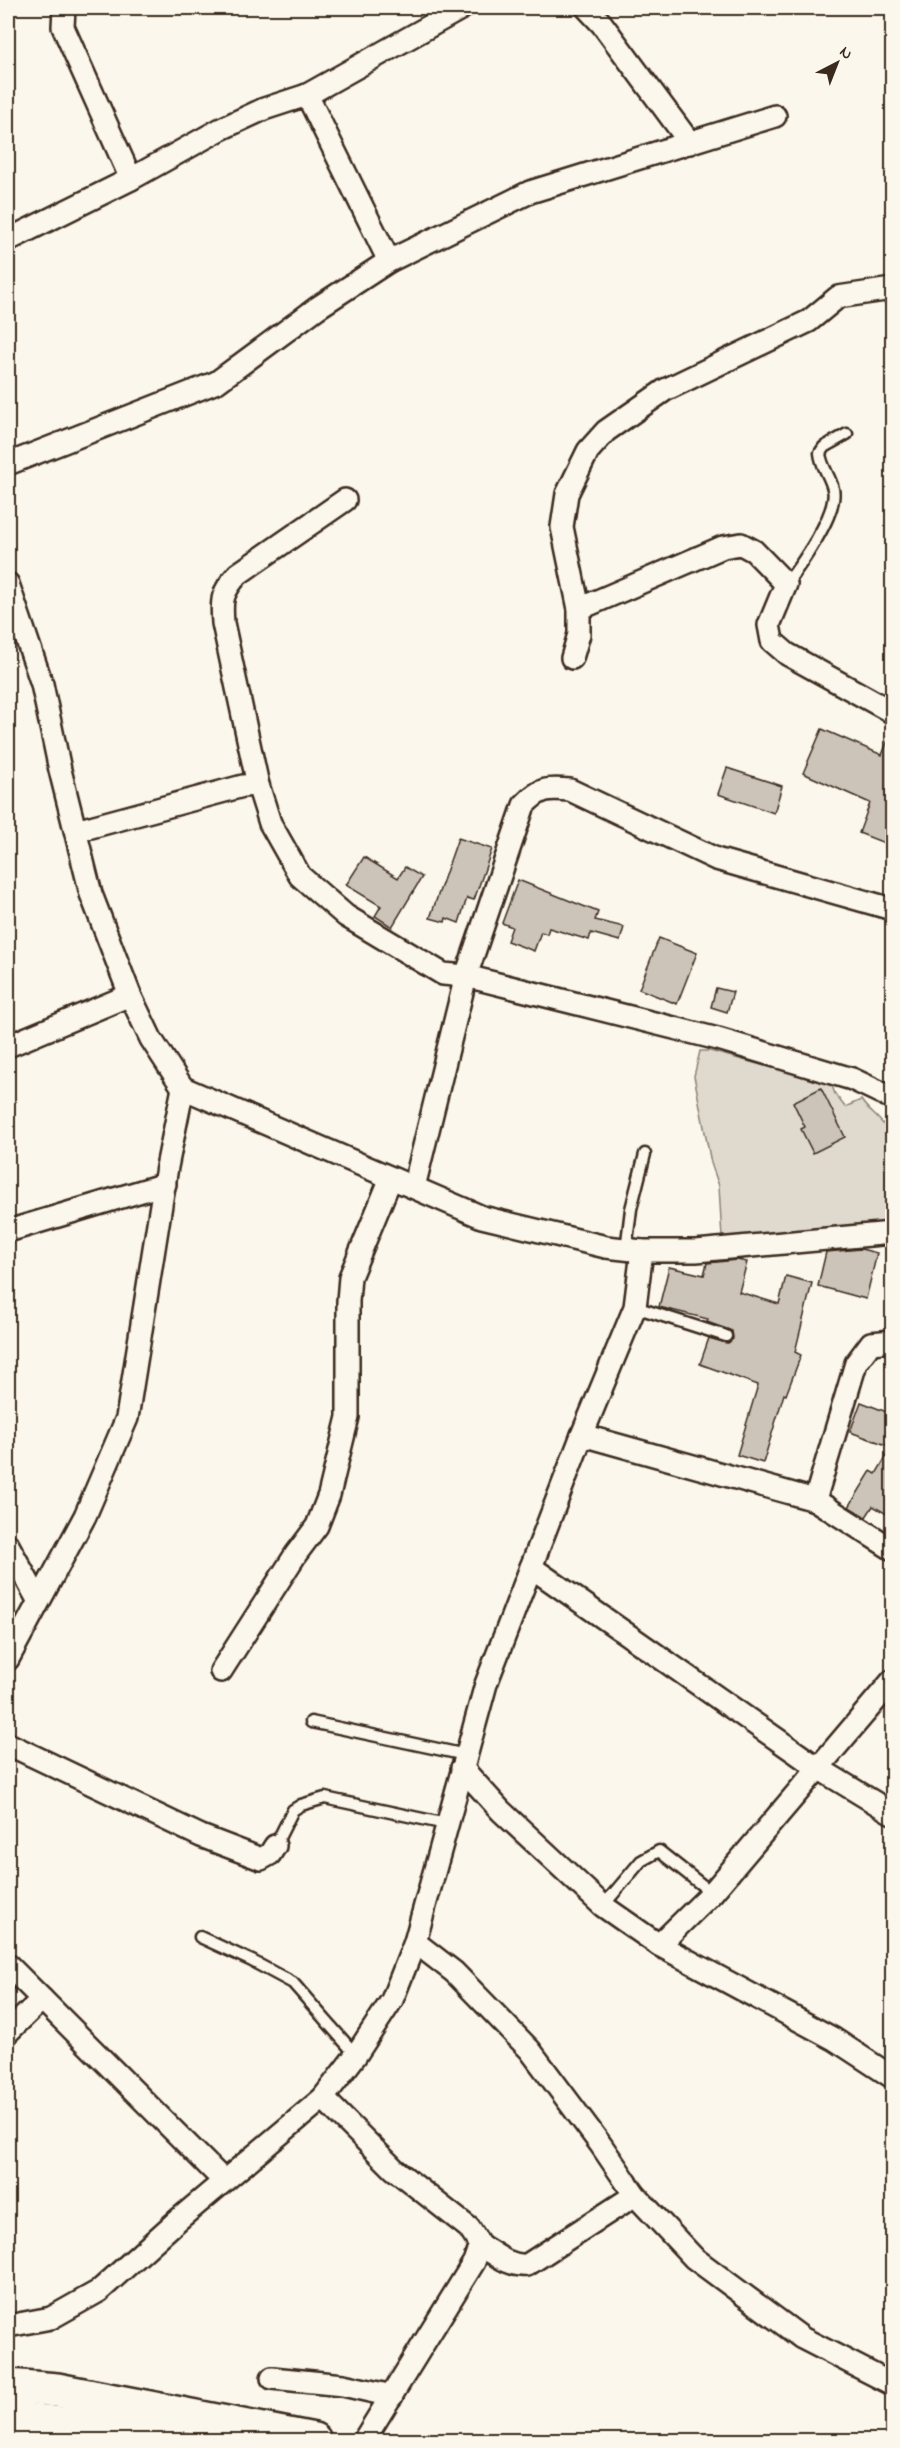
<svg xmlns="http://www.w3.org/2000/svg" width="900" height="2448" viewBox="0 0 900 2448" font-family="'Indie Flower',sans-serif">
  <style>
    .green { fill: #dfd9ce; stroke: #8d8276; stroke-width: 1.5 }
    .building { fill: #ccc4b9; stroke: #3b2a1e; stroke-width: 1.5 }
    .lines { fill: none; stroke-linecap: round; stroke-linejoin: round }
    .service-casing { stroke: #3b2a1e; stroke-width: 15 }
    .minor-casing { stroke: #3b2a1e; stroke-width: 26 }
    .primary-casing { stroke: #3b2a1e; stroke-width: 38 }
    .trunk-casing { stroke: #3b2a1e; stroke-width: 38 }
    .service { stroke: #fbf7ec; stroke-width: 10 }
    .minor { stroke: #fbf7ec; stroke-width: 21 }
    .primary { stroke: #fbf7ec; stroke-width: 33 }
    .trunk { stroke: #fbf7ec; stroke-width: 33 }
  </style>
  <rect width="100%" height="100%" fill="#fbf7ec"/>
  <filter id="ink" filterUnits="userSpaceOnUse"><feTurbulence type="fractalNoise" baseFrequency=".0167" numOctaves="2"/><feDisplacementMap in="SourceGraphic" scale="12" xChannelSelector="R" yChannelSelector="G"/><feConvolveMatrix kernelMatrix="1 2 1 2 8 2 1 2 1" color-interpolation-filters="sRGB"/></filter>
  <g filter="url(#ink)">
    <path class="green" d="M700,1051H710L777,1069L818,1077L831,1083L835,1094L845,1107L861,1100C868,1111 879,1117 886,1128C898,1148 895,1207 888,1230L748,1243L722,1238L719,1186L711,1163L694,1076Z"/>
    <g class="building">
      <path d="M822,729L882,755L892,730V846L859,833L870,803L803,773Z"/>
      <path d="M727,768L782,786L774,813L718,794Z"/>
      <path d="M458,838L492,849L474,900L467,898L459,923L446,918L445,922L430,918Z"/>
      <path d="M364,857L398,878L405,867L422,877L392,927L375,916L381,906L346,885Z"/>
      <path d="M518,880L598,912L595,920L624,927L620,941L591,933L589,940L549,928L547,934L541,932L534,951L507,941L512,927L502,923Z"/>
      <path d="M659,938L697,953L677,1004L639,989Z"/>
      <path d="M716,988L733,992L727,1012L711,1007Z"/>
      <path d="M821,1088L845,1137L813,1153L801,1129L805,1127L793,1102Z"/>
      <path d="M861,1249L877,1253L866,1299L818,1286L826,1252Z"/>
      <path d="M737,1260L747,1262L739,1292L779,1304L786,1276L812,1283L795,1352L801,1355L786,1395L784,1394L763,1463L737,1455L758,1385L700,1364L709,1338L728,1343L733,1339L732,1331L707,1322L708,1319L659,1307L669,1267L704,1275L707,1263Z"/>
      <path d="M861,1402L892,1414V1517L873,1506L866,1517L849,1507L871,1471L876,1474L892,1447L850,1432Z"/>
    </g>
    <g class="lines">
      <g class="service-casing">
        <g id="service">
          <path d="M786,584C800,566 839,512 833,489C830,476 821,466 820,453L824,447L847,434"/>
          <path d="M626,1250L631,1209L645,1154"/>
          <path d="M635,1307L726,1336"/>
          <path d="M311,1722L466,1755"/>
          <path d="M275,1846L293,1810L301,1805L325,1798L446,1824"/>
          <path d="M603,1906L641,1861L659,1851L712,1893"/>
          <path d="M200,1937L252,1961L293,1983L356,2055"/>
        </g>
      </g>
      <g class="minor-casing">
        <g id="minor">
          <path d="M64,8L63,27L131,179"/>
          <path d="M587,8L602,24L690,143"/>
          <path d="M307,95L389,261"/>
          <path d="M8,240L131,179L221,129L264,109L307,95L462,8"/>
          <path d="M8,464L217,382L317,308L389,261L530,192L775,116"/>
          <path d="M345,500L238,574C222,592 221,599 223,623L258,785L270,823L300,876L346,916L443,974L466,976L718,1039L852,1079L892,1098"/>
          <path d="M8,584L42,684L60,770L91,894L130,995L151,1039L183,1088L482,1217L606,1247L642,1251H696L892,1233"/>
          <path d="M579,609L723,547L741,544L754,551L786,584L769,625L772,641L787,654L892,712"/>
          <path d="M572,658L579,634V609L562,527L567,494L588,451L606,431L665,390L809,321L838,297L892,289"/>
          <path d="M76,831L243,786L258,785"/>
          <path d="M8,1046L130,995"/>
          <path d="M414,1187L466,976L524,805C540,788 547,788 570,790L716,859L892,909"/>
          <path d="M8,1231L165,1184"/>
          <path d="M582,1435L815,1500L892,1549"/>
          <path d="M815,1500L856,1363L871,1343L892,1341"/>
          <path d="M8,1545L38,1600"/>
          <path d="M531,1567L818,1768L892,1813"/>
          <path d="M8,1659L85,1516L127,1418L167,1167L183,1088"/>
          <path d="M221,1671L296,1554L317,1526L329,1495L348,1417V1301L350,1277L391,1178"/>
          <path d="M8,1744L201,1836L261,1859L270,1854L275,1846"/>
          <path d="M462,1768L501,1811L603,1906L659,1945L834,2039L892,2077"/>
          <path d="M415,1942L454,1972L530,2050L601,2145L635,2195L694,2258L802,2338L892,2384"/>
          <path d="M659,1945L712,1893L892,1681"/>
          <path d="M8,1965L224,2181"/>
          <path d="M8,2032L42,1999"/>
          <path d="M323,2098L394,2169L469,2228L480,2245L474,2262L364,2440"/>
          <path d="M480,2245C494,2253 509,2267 527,2265L635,2195"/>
          <path d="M8,2326L51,2318L99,2291L179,2219L323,2098L356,2055L392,2000L415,1942L486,1684L582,1435L635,1307L642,1251"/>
          <path d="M272,2378L343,2385L392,2396"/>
        </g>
      </g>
      <g class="primary-casing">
        <path id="primary" d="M8,2418L106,2429L169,2440"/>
      </g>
      <g class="trunk-casing">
        <path id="trunk" d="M8,2386L57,2390L314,2440"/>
      </g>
      <use href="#service" class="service"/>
      <use href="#minor" class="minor"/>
      <use href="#primary" class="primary"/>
      <use href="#trunk" class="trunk"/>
    </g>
  </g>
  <rect width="900" height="2448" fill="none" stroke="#fbf7ec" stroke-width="30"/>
  <rect x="15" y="15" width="870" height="2418" fill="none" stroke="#3b2a1e" stroke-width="2" filter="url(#ink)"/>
  <g transform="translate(837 63) rotate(42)" stroke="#fbf7ec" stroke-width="4.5" paint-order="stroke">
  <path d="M0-4.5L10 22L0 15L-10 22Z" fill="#3b2a1e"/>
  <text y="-9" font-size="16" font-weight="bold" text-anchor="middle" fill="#3b2a1e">N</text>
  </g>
</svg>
